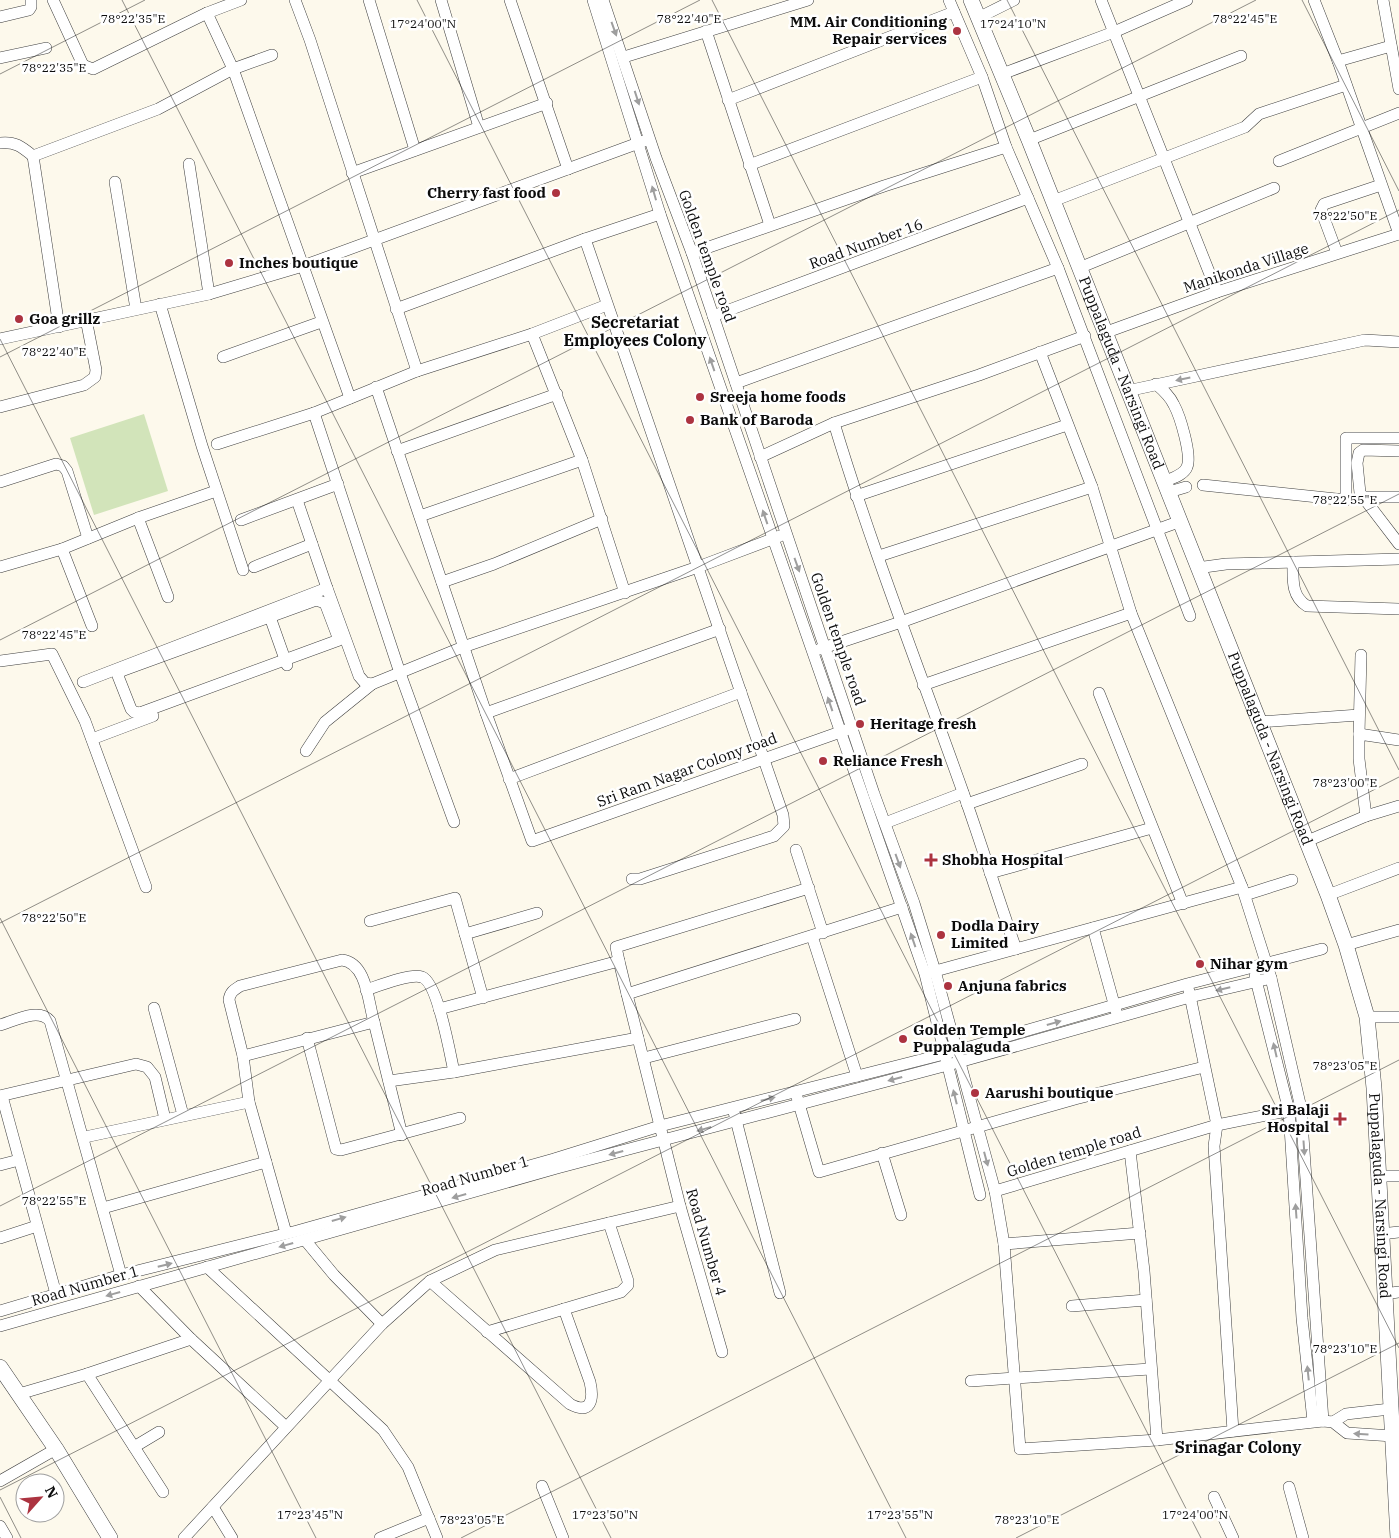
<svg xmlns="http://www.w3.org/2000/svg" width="1399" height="1538" viewBox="0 0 1399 1538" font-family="'IBM Plex Serif',serif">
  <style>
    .green { fill: #d2e4ba }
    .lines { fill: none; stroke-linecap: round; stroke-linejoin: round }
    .minor-casing { stroke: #3f3f3f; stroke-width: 12 }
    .tertiary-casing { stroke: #3f3f3f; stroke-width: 16 }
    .minor { stroke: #fff; stroke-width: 11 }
    .tertiary { stroke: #fff; stroke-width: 15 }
    .oneway { fill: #9e9e9e }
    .ticks { fill: none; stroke: #0c0c0c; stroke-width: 1; stroke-opacity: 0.45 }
    .poi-dot { fill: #ac3340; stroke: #fff; stroke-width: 2 }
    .labels { text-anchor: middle; stroke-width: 5; stroke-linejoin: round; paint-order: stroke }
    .poi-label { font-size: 15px; font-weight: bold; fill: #0c0c0c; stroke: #fff; text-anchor: start }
    .street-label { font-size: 15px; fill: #0c0c0c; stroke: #fff }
    .neighbourhood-label { font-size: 16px; font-weight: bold; fill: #0c0c0c; stroke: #fff }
    .ticks-label { font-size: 12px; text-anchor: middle; fill: #0c0c0c; stroke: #fff; stroke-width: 5; stroke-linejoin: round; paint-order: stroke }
  </style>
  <rect width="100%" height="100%" fill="#fdf9ec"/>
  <path class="green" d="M144,414L168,491L94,515L70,438Z"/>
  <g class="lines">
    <g class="minor-casing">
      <g id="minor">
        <path d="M53,0L83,65L93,69L207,13L241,0"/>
        <path d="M295,0L310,40L417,371"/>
        <path d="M369,0L415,150"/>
        <path d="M441,0L479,127"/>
        <path d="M510,0L568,169"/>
        <path d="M593,0L660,214L925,974L980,1195"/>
        <path d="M603,0L656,158L692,253L874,794L914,903L935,971L995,1191L1004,1244L1020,1449L1157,1440L1323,1421L1333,1422L1347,1433L1393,1436"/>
        <path d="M949,0L982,77L1006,147L1058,268"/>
        <path d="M1101,0L1217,292"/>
        <path d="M1314,0L1338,61L1399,234"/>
        <path d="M1383,0L1399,89"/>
        <path d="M207,13L233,69L350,398"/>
        <path d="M0,17L29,10L31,7V0"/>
        <path d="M978,18L1014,0"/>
        <path d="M706,31L770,225"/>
        <path d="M624,57L808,0"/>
        <path d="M0,58L46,48"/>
        <path d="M1338,61L1391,46"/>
        <path d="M1002,74L1114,32L1187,0"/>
        <path d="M728,100L954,12"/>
        <path d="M1029,140L1241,56"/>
        <path d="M0,143C15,141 22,147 33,156L158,109L233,69L272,55"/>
        <path d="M33,156L59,327"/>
        <path d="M1279,161L1399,113"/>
        <path d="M189,164L209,294"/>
        <path d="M749,165L982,77"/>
        <path d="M352,173L547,103"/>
        <path d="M115,182L136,309"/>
        <path d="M1053,201L1245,127L1259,114L1346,85"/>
        <path d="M585,239L783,815L784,826L774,836L640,879H632"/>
        <path d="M692,253L884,186L1006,147"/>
        <path d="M1337,253L1321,210L1324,204L1381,185"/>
        <path d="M1079,268L1274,188"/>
        <path d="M160,304L202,446L243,570"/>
        <path d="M396,309L585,239L660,214"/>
        <path d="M713,316L1028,198"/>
        <path d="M1104,333L1217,292L1399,234"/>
        <path d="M532,334L582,460L625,593"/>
        <path d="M0,339L209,294L303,266L644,141"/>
        <path d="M1040,352L1092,487L1131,613L1242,887L1271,978L1301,1108L1323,1421"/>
        <path d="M223,357L321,322"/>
        <path d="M736,383L1058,268L1190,616"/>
        <path d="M1156,384C1163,390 1170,396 1174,405C1180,416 1192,455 1187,467C1184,475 1172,478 1164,482"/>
        <path d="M376,387L486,713L532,841L846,730"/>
        <path d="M1127,391L1365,340L1399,342"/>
        <path d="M0,407L84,385L95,377L96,370L86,319"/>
        <path d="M314,413L400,673L454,822"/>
        <path d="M834,423C872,549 920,671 964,795C982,846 998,898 1016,949"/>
        <path d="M217,444L314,413L417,371L532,334L607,305"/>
        <path d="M397,451L557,394"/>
        <path d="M1399,451L1363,450L1359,453L1357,463L1360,493L1399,544"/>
        <path d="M760,457L834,423L979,375L1085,336"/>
        <path d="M0,482L56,464L63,466L67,471L88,538"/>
        <path d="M1203,485L1346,500V438H1399"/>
        <path d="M1169,492L1186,487"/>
        <path d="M856,496L1067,425"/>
        <path d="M1362,497H1399"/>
        <path d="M297,500L327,588"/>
        <path d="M420,516L582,460"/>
        <path d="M138,518L168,597"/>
        <path d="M241,520L338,484"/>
        <path d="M62,549L92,626"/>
        <path d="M879,556L1092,487"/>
        <path d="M1293,562C1293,579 1291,596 1307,606L1399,609"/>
        <path d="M0,567L62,549L138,518L216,491"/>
        <path d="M254,567L312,544"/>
        <path d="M1197,568L1226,564L1399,559"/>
        <path d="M442,582L494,564L602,519"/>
        <path d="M316,600L325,603L339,640L140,713L134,712L131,709L118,676L121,671Z"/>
        <path d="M270,617L287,665"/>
        <path d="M820,649L901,622L1181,521"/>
        <path d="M0,661L52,654L85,721L146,887"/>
        <path d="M83,682L327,588L359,676L365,683L372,684L463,647L698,567L780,536"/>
        <path d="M923,685L1131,613"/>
        <path d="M1099,693L1183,904"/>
        <path d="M486,713L720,629"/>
        <path d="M1259,722L1359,715"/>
        <path d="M1359,734L1361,655"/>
        <path d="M92,739L153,716"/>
        <path d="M1399,740L1359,734V759L1366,816L1399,806"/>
        <path d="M306,751L325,722L372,684"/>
        <path d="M509,779L741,692"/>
        <path d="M967,804L1082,764"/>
        <path d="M885,823L963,793"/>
        <path d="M1305,842L1366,816"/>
        <path d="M796,850L823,933"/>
        <path d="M990,873L1152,828"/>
        <path d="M1245,895L1292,880"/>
        <path d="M1328,895L1399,868"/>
        <path d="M370,921L455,898L483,998"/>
        <path d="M1093,928L1116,1011"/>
        <path d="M465,934L537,913"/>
        <path d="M812,936L857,1076"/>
        <path d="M1346,945L1399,930"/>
        <path d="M342,960C367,963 368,1002 374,1022L243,1056L229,1000C230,992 234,990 240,986Z"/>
        <path d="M619,961L616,947L809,888"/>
        <path d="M928,973L1242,887"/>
        <path d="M1255,976L1289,1111L1302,1318L1313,1421"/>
        <path d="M366,990C378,986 410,973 422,977C438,983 450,1054 454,1072L389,1081"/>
        <path d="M1189,991L1217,1125L1214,1146L1233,1431"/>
        <path d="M154,1008L183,1115"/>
        <path d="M439,1009L619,961L627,994"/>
        <path d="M1367,1017H1399"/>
        <path d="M374,1022L402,1135"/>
        <path d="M0,1025C14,1021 39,1007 50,1021L121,1275"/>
        <path d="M307,1038L336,1149L341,1150L460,1118"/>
        <path d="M644,1058L795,1019"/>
        <path d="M454,1072L638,1038"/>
        <path d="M0,1096L136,1064L147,1067L155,1077L165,1119"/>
        <path d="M2,1096L56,1294"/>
        <path d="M797,1097L819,1172L1075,1099L1204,1067"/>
        <path d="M249,1102L286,1233"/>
        <path d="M734,1112L780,1293"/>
        <path d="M85,1137L249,1102L243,1056"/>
        <path d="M1130,1151L1144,1271L1157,1440"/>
        <path d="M882,1153L901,1215"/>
        <path d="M0,1165L19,1160"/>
        <path d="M1377,1176H1399"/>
        <path d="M995,1191L1217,1125L1297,1109"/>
        <path d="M103,1208L266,1162"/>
        <path d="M1381,1234L1399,1232"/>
        <path d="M0,1238L37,1226"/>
        <path d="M305,1240L334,1275L382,1324"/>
        <path d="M1004,1244L1140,1233"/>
        <path d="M207,1267L383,1430L408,1467L437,1538"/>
        <path d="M430,1281L570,1404C591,1415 594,1400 590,1382L564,1309"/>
        <path d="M139,1286L191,1339L286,1427"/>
        <path d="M1384,1294L1399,1292"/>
        <path d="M1072,1306L1146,1300"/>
        <path d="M0,1311L121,1275L297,1231L554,1159L660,1126L956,1051L1187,984L1322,949"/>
        <path d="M0,1326L557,1168L959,1062L1190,997L1271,978"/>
        <path d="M487,1332L621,1292L628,1285V1281L609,1223"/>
        <path d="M722,1352L680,1206L627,994L902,907"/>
        <path d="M87,1374L163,1492"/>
        <path d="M971,1381L1150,1369"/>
        <path d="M19,1394L87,1374L191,1339"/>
        <path d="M1333,1422L1346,1414L1390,1409"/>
        <path d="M134,1447L159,1432"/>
        <path d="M0,1481L56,1449"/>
        <path d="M542,1486L563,1538"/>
        <path d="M1289,1487L1303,1538"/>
        <path d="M1214,1497L1233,1538"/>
        <path d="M213,1507L232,1538"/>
        <path d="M0,1526L7,1538"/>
        <path d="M184,1538L382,1324L430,1281L495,1250L680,1206"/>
        <path d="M380,1538L429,1518"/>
      </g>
    </g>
    <g class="tertiary-casing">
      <g id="tertiary">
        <path id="s1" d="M971,0L1029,140L1328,895L1346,945L1367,1017L1374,1088L1398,1538"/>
        <path d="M0,1367L56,1449L110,1538"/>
      </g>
    </g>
    <use href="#minor" class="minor"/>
    <use href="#tertiary" class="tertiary"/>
  </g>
  <defs><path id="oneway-solid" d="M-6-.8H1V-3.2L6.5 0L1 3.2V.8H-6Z" transform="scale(1.25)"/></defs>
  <g class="oneway">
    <use href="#oneway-solid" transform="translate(614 29) rotate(70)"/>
    <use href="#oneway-solid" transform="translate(637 98) rotate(72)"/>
    <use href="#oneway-solid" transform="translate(654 193) rotate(-106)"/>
    <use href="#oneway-solid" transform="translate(712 364) rotate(-109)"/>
    <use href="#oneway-solid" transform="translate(1183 379) rotate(168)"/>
    <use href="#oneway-solid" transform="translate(765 517) rotate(-109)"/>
    <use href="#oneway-solid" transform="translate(797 565) rotate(70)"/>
    <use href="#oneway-solid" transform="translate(830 704) rotate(-109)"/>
    <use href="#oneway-solid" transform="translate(898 861) rotate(70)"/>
    <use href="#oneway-solid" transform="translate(913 940) rotate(-109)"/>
    <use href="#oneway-solid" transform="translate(1223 989) rotate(167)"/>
    <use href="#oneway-solid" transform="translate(1054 1023) rotate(-16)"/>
    <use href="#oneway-solid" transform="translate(1275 1050) rotate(-103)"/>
    <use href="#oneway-solid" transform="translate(895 1079) rotate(165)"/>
    <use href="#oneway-solid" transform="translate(955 1097) rotate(-104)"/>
    <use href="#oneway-solid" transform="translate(768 1099) rotate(-14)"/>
    <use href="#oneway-solid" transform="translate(704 1129) rotate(164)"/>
    <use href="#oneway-solid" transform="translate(1304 1148) rotate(86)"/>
    <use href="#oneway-solid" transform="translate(616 1153) rotate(165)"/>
    <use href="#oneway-solid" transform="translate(986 1159) rotate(75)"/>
    <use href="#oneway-solid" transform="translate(459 1196) rotate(164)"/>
    <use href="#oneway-solid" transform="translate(1296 1211) rotate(-94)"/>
    <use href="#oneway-solid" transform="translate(339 1219) rotate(-16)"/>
    <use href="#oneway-solid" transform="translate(286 1245) rotate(164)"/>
    <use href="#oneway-solid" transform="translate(165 1265) rotate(-14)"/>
    <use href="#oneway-solid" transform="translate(113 1294) rotate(164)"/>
    <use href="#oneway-solid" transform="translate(1308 1373) rotate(-96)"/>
    <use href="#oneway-solid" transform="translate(1361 1434) rotate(-176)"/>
  </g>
  <path class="ticks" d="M122,0L906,1538M417,0L1201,1538M712,0L1399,1348M1007,0L1399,770M1302,0L1399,191M0,74L145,0M0,339L611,1538M0,357L700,0M0,640L1256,0M0,918L316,1538M0,923L1399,210M0,1206L1399,494M0,1490L1399,777M0,1497L21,1538M461,1538L1399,1060M1016,1538L1399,1343"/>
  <g class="poi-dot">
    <circle cx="957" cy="31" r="5"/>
    <circle cx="556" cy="193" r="5"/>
    <circle cx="229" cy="263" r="5"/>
    <circle cx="19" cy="319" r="5"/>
    <circle cx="700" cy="397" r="5"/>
    <circle cx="690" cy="420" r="5"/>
    <circle cx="860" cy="724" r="5"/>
    <circle cx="823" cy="761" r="5"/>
    <path d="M928.5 852.5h5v5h5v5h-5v5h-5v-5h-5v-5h5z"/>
    <circle cx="941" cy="935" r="5"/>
    <circle cx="1200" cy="964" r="5"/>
    <circle cx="948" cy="986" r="5"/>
    <circle cx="903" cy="1039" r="5"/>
    <circle cx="975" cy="1093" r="5"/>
    <path d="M1337.5 1111.5h5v5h5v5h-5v5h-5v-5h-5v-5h5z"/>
  </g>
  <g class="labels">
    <g class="poi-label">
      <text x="947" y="27" text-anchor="end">MM. Air Conditioning<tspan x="947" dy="17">Repair services</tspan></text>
      <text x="546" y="198" text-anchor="end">Cherry fast food</text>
      <text x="239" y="268">Inches boutique</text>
      <text x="29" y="324">Goa grillz</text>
      <text x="710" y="402">Sreeja home foods</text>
      <text x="700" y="425">Bank of Baroda</text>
      <text x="870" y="729">Heritage fresh</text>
      <text x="833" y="766">Reliance Fresh</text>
      <text x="942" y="865">Shobha Hospital</text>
      <text x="951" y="931">Dodla Dairy<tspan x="951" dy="17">Limited</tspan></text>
      <text x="1210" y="969">Nihar gym</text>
      <text x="958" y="991">Anjuna fabrics</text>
      <text x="913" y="1035">Golden Temple<tspan x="913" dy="17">Puppalaguda</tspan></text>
      <text x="985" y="1098">Aarushi boutique</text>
      <text x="1329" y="1115" text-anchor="end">Sri Balaji<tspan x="1329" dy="17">Hospital</tspan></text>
    </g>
    <g class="street-label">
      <text transform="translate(866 244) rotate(-20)" y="5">Road Number 16</text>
      <text transform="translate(707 256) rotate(70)" y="5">Golden temple road</text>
      <text transform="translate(1246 268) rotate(-18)" y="5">Manikonda Village</text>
      <text dy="5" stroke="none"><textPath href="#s1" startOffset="402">Puppalaguda - Narsingi Road</textPath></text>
      <text transform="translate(838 639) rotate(71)" y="5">Golden temple road</text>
      <text dy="5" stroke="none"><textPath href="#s1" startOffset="806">Puppalaguda - Narsingi Road</textPath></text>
      <text transform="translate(687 770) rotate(-20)" y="5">Sri Ram Nagar Colony road</text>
      <text transform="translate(1074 1152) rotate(-17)" y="5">Golden temple road</text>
      <text transform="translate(475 1176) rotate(-16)" y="5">Road Number 1</text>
      <text dy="5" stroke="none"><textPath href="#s1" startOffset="1271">Puppalaguda - Narsingi Road</textPath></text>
      <text transform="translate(706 1242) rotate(74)" y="5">Road Number 4</text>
      <text transform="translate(85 1286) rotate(-16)" y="5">Road Number 1</text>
    </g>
    <g class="neighbourhood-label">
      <text x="635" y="328">Secretariat<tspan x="635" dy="18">Employees Colony</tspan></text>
      <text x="1238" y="1453">Srinagar Colony</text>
    </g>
  </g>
  <g class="ticks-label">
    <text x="133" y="23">78°22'35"E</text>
    <text x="689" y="23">78°22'40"E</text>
    <text x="1245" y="23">78°22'45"E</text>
    <text x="423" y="28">17°24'00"N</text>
    <text x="1013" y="28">17°24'10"N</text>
    <text x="54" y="72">78°22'35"E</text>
    <text x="1345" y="220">78°22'50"E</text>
    <text x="54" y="356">78°22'40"E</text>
    <text x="1345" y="504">78°22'55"E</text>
    <text x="54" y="639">78°22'45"E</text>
    <text x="1345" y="787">78°23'00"E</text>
    <text x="54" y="922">78°22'50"E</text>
    <text x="1345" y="1070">78°23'05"E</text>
    <text x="54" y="1205">78°22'55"E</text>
    <text x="1345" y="1353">78°23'10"E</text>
    <text x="310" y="1519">17°23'45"N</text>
    <text x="605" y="1519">17°23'50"N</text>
    <text x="900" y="1519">17°23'55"N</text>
    <text x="1195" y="1519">17°24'00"N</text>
    <text x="472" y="1524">78°23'05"E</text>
    <text x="1027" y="1524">78°23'10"E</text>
  </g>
  <g transform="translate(40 1498) rotate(63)"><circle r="24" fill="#ffffff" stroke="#9e9e9e"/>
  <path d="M0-4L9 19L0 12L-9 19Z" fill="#ac3340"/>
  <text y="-8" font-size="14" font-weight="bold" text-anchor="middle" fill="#0c0c0c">N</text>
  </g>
</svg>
